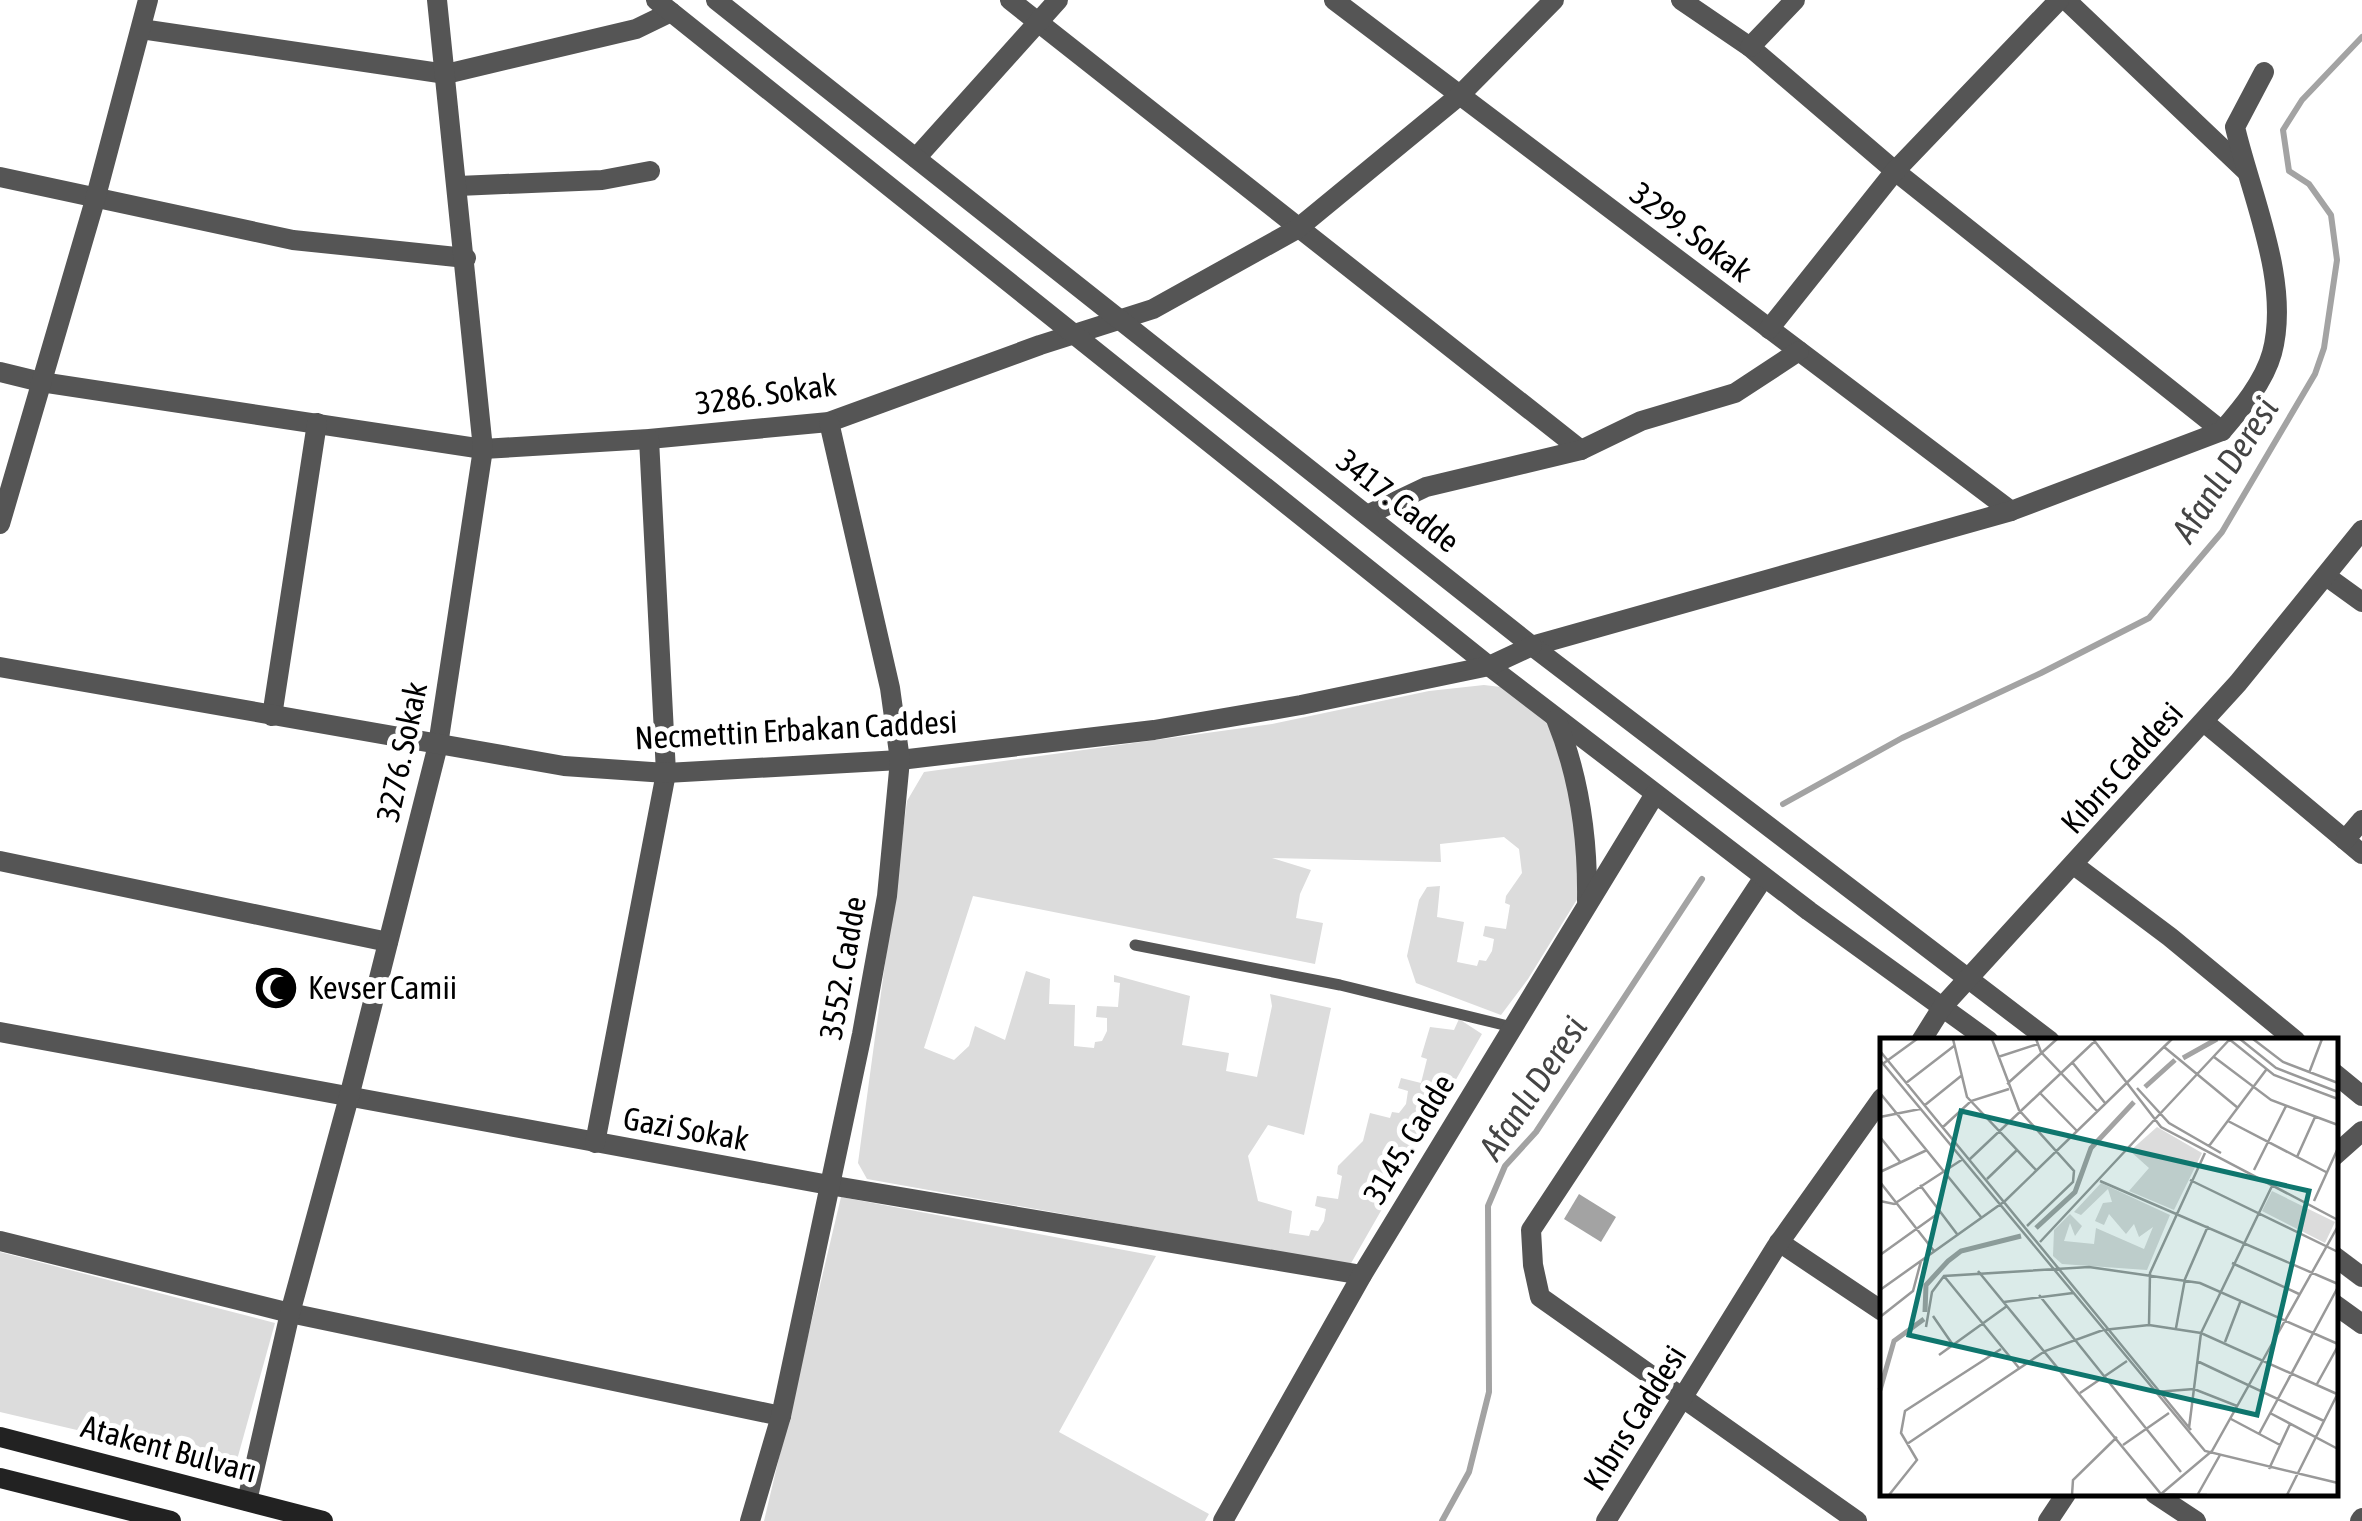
<svg xmlns="http://www.w3.org/2000/svg" width="2362" height="1521" viewBox="0 0 2362 1521" font-family="'Asap Condensed',sans-serif">
  <style>
    .green { fill: #dcdcdc }
    .water { fill: #a3a3a3 }
    .lines { fill: none; stroke-linecap: round; stroke-linejoin: round }
    .stream { stroke: #a3a3a3; stroke-width: 6 }
    .service { stroke: #555; stroke-width: 11 }
    .minor { stroke: #555; stroke-width: 20 }
    .tertiary { stroke: #555; stroke-width: 20 }
    .secondary { stroke: #222; stroke-width: 20 }
    .labels { text-anchor: middle; stroke-width: 10; stroke-linejoin: round; paint-order: stroke }
    .street-label { font-size: 32px; fill: #000; stroke: #fff }
    .poi-label { font-size: 32px; fill: #000; stroke: #fff; text-anchor: start }
    .water-label { font-size: 35px; font-style: italic; fill: #444; stroke: #fff }
    .inset-river { fill: none; stroke: #a3a3a3; stroke-width: 5 }
    .inset-road { fill: none; stroke: #999; stroke-width: 2.5 }
    .view { fill: #0f766e; fill-opacity: 0.15; stroke: #0f766e; stroke-width: 5 }
    .inset-edge { fill: none; stroke: #000; stroke-width: 5 }
  </style>
  <rect width="100%" height="100%" fill="#fff"/>
  <g class="green">
    <path d="M1484,685L1509,688L1550,719L1567,760L1581,893L1528,979L1501,1015L1416,983L1407,956L1419,900L1427,887L1440,886L1437,917L1464,922L1457,962L1477,966L1479,960L1486,961L1492,951L1494,939L1483,936L1485,926L1506,929L1510,905L1505,903L1506,896L1522,873L1519,849L1504,837L1440,844L1441,862L1272,858L1311,870L1300,894L1296,918L1323,923L1315,964L973,896L924,1048L954,1060L969,1046L975,1026L1005,1040L1026,971L1050,979L1049,1004L1075,1005L1074,1046L1094,1048L1095,1042L1102,1041L1107,1031V1018L1096,1017L1097,1006L1118,1007L1120,983L1114,982V975L1190,996L1182,1045L1229,1053L1226,1071L1257,1077L1272,1006L1270,994L1331,1008L1304,1135L1268,1125L1248,1156L1258,1201L1292,1211L1289,1233L1309,1236L1311,1230L1318,1231L1324,1221L1326,1209L1315,1206L1317,1196L1338,1199L1342,1176L1337,1174L1338,1166L1363,1141L1370,1113L1390,1118L1392,1112L1399,1113L1406,1104L1408,1091L1398,1088L1401,1078L1421,1083L1427,1059L1421,1057L1430,1027L1454,1030L1459,1019L1482,1034L1350,1265L867,1179L858,1163L907,801L924,772L1272,724L1429,691Z"/>
    <path d="M841,1197L1156,1256L1059,1432L1209,1514L1205,1521H764Z"/>
    <path d="M0,1252L275,1323L235,1467L0,1412Z"/>
  </g>
  <path class="water" d="M1579,1194L1616,1217L1601,1242L1564,1219Z"/>
  <g class="lines">
    <g class="stream">
      <path d="M1783,804L1902,738L2041,673L2149,618L2222,532L2315,374L2324,348L2337,260L2331,215L2309,184L2289,171L2283,130L2302,100L2362,37"/>
      <path d="M1442,1521L1469,1472L1489,1392L1488,1206L1505,1166L1536,1132L1702,879"/>
    </g>
    <path class="service" d="M1135,945L1340,985L1512,1027"/>
    <g class="minor">
      <path d="M1010,0L1581,450"/>
      <path d="M1334,0L2011,511"/>
      <path d="M1681,0L1750,47L1895,171L2222,431"/>
      <path d="M2066,0L2245,170"/>
      <path d="M141,29L446,74L636,29L671,12"/>
      <path d="M1750,47L1795,0"/>
      <path d="M916,158L1058,0"/>
      <path d="M0,177L293,240L466,258"/>
      <path d="M458,186L602,180L650,171"/>
      <path d="M1769,329L1895,171L2059,0"/>
      <path d="M0,372L41,382L483,449L649,439L829,422L1040,345L1153,309L1297,229L1460,95L1554,0"/>
      <path d="M1367,515L1426,487L1581,450L1641,421L1735,393L1799,351"/>
      <path d="M0,524L95,200L148,0"/>
      <path d="M2326,576L2362,602"/>
      <path d="M1532,646L2011,511L2222,431C2241,409 2264,382 2272,353C2291,282 2251,196 2235,127L2264,72"/>
      <path d="M272,716L317,423"/>
      <path d="M2204,722L2362,854"/>
      <path d="M2345,840L2362,820"/>
      <path d="M0,861L388,942"/>
      <path d="M2074,865L2170,937L2296,1041"/>
      <path d="M1764,877L1531,1230L1533,1265L1540,1297L1857,1521"/>
      <path d="M0,1032L829,1185L1362,1275"/>
      <path d="M2334,1073L2362,1096"/>
      <path d="M595,1143L666,773L649,439"/>
      <path d="M2334,1156L2362,1131"/>
      <path d="M0,1241L290,1313L781,1416"/>
      <path d="M1779,1242L1882,1311"/>
      <path d="M2155,1494L2196,1521"/>
      <path d="M247,1501L290,1313L349,1097L438,745L483,449L437,0"/>
      <path d="M2048,1521L2066,1494"/>
      <path d="M2360,1521L2362,1518"/>
    </g>
    <g class="tertiary">
      <path d="M656,0L1489,666L1809,911L1989,1041"/>
      <path d="M716,0L1532,646L2050,1041"/>
      <path d="M0,667L564,766L666,773L900,760L1154,730L1301,705L1489,666L1532,646"/>
      <path d="M1556,719C1580,778 1588,838 1587,901"/>
      <path d="M1921,1041L1943,1006L2238,683L2362,530"/>
      <path d="M2334,1256L2362,1277"/>
      <path d="M2334,1304L2362,1324"/>
      <path d="M750,1521L781,1416L862,1034L887,896L900,760L890,688L829,422"/>
      <path d="M1223,1521L1362,1275L1655,794"/>
      <path d="M1606,1521L1776,1247L1882,1098"/>
    </g>
    <g class="secondary">
      <path d="M0,1437L323,1521"/>
      <path d="M0,1478L171,1521"/>
    </g>
  </g>
  <defs>
    <g id="mosque-disc" transform="scale(2.25)"><circle r="9.5" fill="#000" stroke="#fff"/><path d="M3.5-4.9A6 6 0 1 0 3.5 4.9A5 5 0 1 1 3.5-4.9Z" fill="#fff"/></g>
  </defs>
  <g fill-rule="evenodd">
    <use href="#mosque-disc" x="276" y="988"/>
  </g>
  <g class="labels">
    <g class="street-label">
      <text transform="translate(1691 232) rotate(37)" y="11">3299. Sokak</text>
      <text transform="translate(766 394) rotate(-8)" y="11">3286. Sokak</text>
      <text transform="translate(1398 501) rotate(38)" y="11">3417. Cadde</text>
      <text transform="translate(796 730) rotate(-3)" y="11">Necmettin Erbakan Caddesi</text>
      <text transform="translate(402 752) rotate(-78)" y="11">3276. Sokak</text>
      <text transform="translate(2122 768) rotate(-48)" y="11">Kıbrıs Caddesi</text>
      <text transform="translate(843 968) rotate(-80)" y="11">3552. Cadde</text>
      <text transform="translate(686 1129) rotate(10)" y="11">Gazi Sokak</text>
      <text transform="translate(1409 1139) rotate(-59)" y="11">3145. Cadde</text>
      <text transform="translate(1635 1418) rotate(-58)" y="11">Kıbrıs Caddesi</text>
      <text transform="translate(169 1449) rotate(15)" y="11">Atakent Bulvarı</text>
    </g>
    <g class="poi-label">
      <text x="308" y="999">Kevser Camii</text>
    </g>
    <g class="water-label">
      <text transform="translate(2225 470) rotate(-57)" y="12">Afanlı Deresi</text>
      <text transform="translate(1533 1088) rotate(-56)" y="12">Afanlı Deresi</text>
    </g>
  </g>
  <g transform="translate(1880 1038)">
    <rect width="458" height="458" fill="#fff"/>
    <path d="M277,89L322,115L294,172L249,153L269,130L250,113ZM221,145L290,177L267,232L182,226L173,218L174,192L190,176L202,188L195,198L190,185L184,203L214,206L216,190L264,211L273,189L259,199L254,186L246,196L229,176L224,187L215,183L223,165L232,164L228,151L201,177L194,174ZM392,153L455,184L445,205L382,173Z" fill="#dcdcdc"/>
    <path class="inset-river" d="M303,20L337,1M265,49L295,22M156,190L195,154L211,110L254,64M45,274L46,247L68,223L81,213L141,198M0,352L14,303L44,281"/>
    <path class="inset-road" d="M73,1L87,59L157,133M112,1L139,72L194,133L193,144L147,188M156,1L161,14L217,73M213,1L281,89L458,182M349,1L394,37L458,61M360,1L396,30L458,54M373,1L403,24L458,45M283,8L358,70M0,13L311,392M118,19L158,6M334,19L391,62L458,87M0,22L325,413L458,445M192,24L225,65M4,25L37,1M429,35L442,1M26,45L74,8M127,46L177,1M257,50L289,85L341,115M159,54L197,93M0,55L101,179M45,67L81,38M0,79L40,71M348,83L446,134M63,89L91,63L129,51M0,99L21,125M329,108L386,32M417,119L435,79M90,121L215,3M374,132L406,68M0,134L47,112M107,141L137,112M310,142L458,214M220,143L458,246M0,144L54,213M40,147L77,196M0,163L14,166L83,121M434,163L458,110M160,204L350,1M0,217L60,174M352,225L419,256M98,233L281,456L327,457M64,238L139,330M0,252L125,163L292,1M159,257L301,434M124,264L193,255M53,278L73,307M0,279L33,253L41,223M269,287L270,235L325,115M46,289L52,254L64,238L209,229L320,245L458,306M296,290L305,241L328,188M345,304L361,262M59,317L127,268M317,323L444,383M437,346L458,308M275,354L314,351L357,368M200,355L247,323M390,375L458,411M351,381L400,407M309,390L321,295L392,148M379,396L458,249M27,406L165,313L223,292L269,287L321,295L457,356M243,407L289,375M389,431L410,386M281,456L332,413L458,188M318,456L340,417M9,457L37,422L21,395L25,373L121,311M192,457L193,442L237,399M407,457L458,355"/>
    <path class="view" d="M81,73L429,153L377,377L29,297Z"/>
    <rect width="458" height="458" class="inset-edge"/>
  </g>
</svg>
